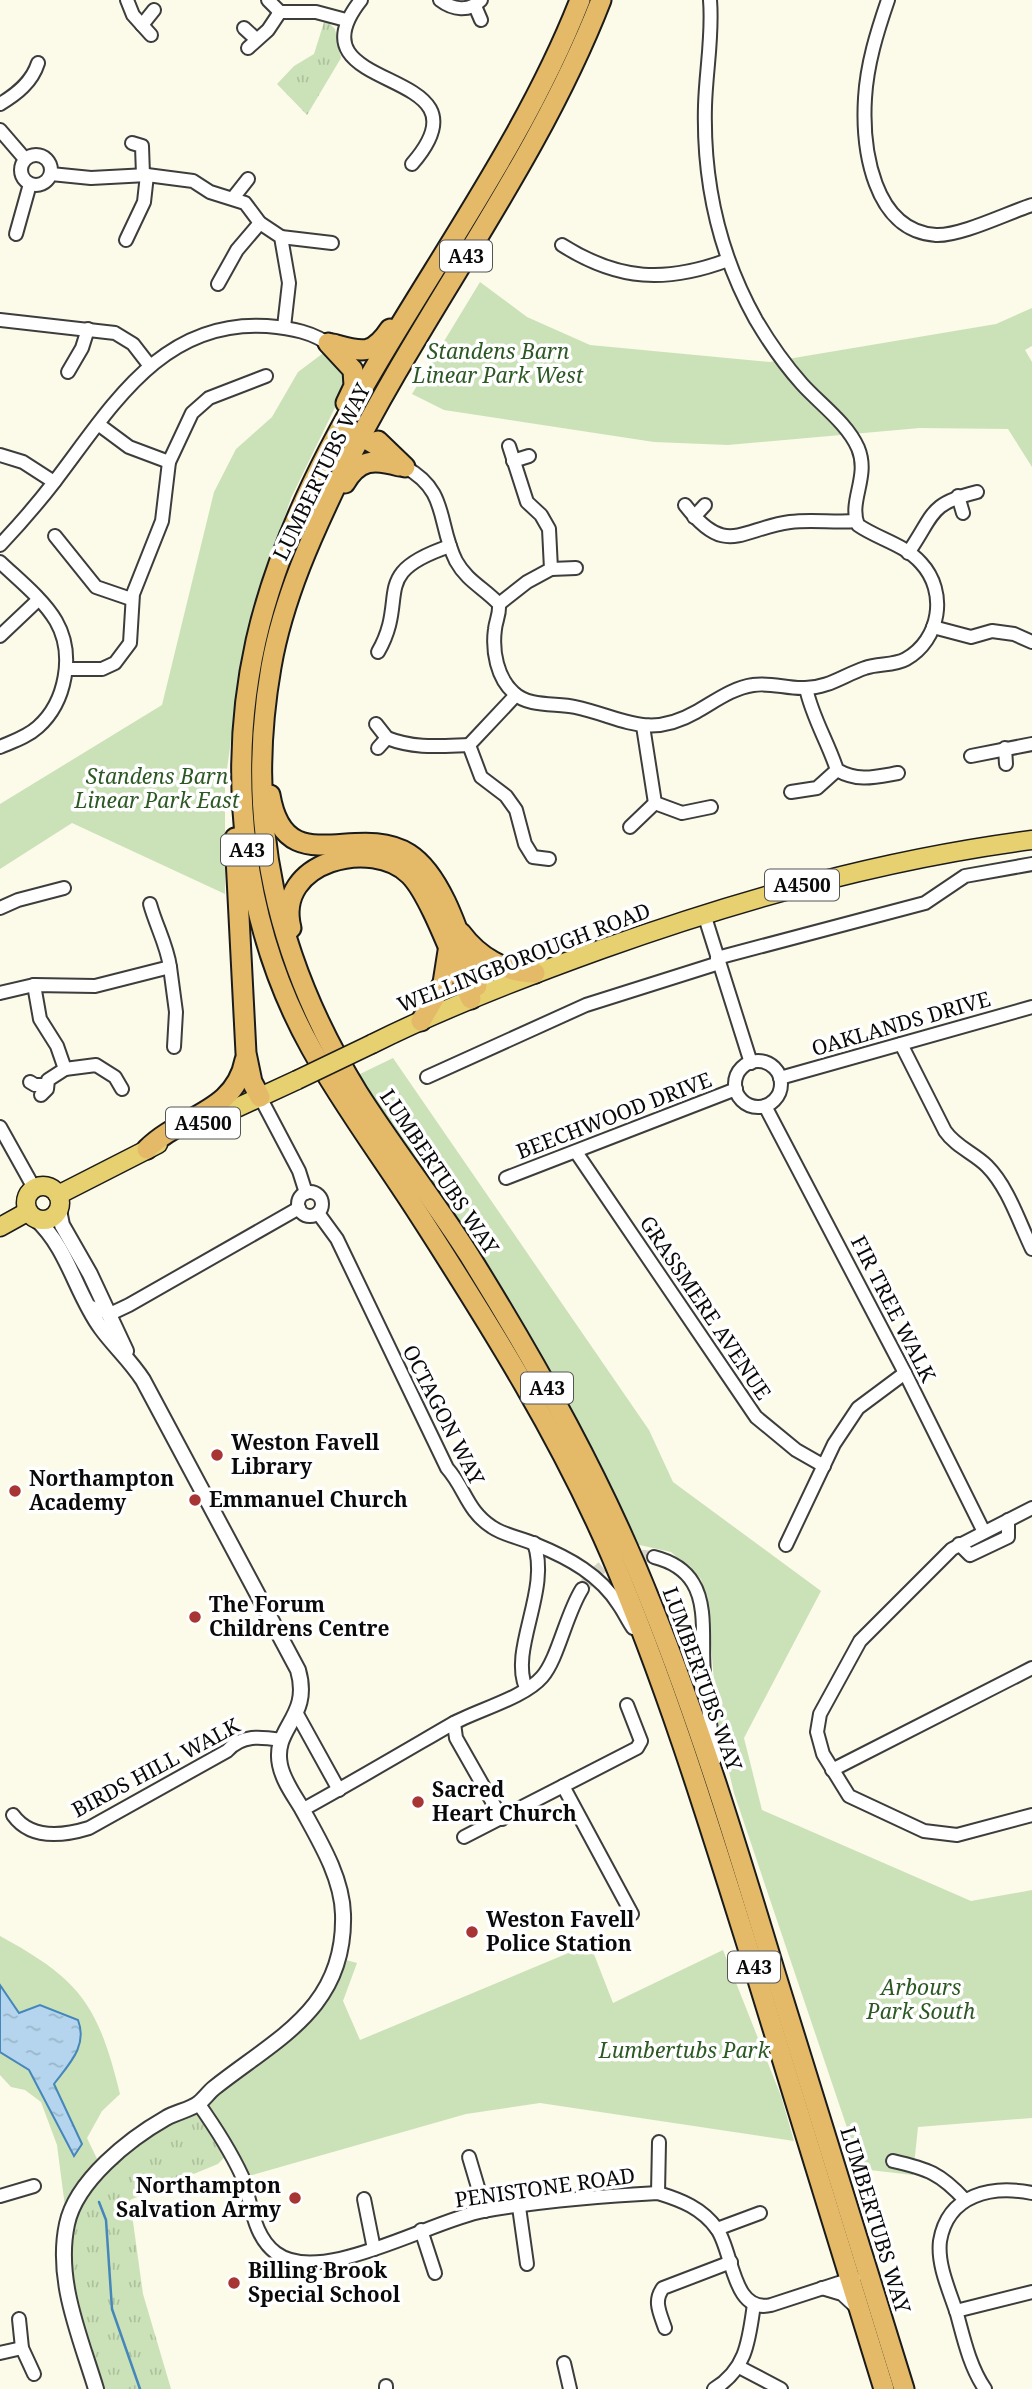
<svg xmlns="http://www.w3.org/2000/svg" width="1032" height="2389" viewBox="0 0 1032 2389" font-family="'Noto Serif',serif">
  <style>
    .grass { fill: url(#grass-tufts) }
    .park { fill: #cbe2b8 }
    .water { fill: url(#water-ripples); stroke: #4586bb; stroke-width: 2 }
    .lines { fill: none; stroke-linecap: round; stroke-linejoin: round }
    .stream { stroke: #4586bb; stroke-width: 2.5 }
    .minor-tunnel { stroke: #d8d6c8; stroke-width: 12; stroke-dasharray: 12 6; stroke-linecap: butt }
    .minor-casing { stroke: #3d3d3d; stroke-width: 16 }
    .tertiary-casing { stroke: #3d3d3d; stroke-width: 18 }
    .primary-casing { stroke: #1b1b1b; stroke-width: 21 }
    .trunk-casing { stroke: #1b1b1b; stroke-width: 23 }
    .minor { stroke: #fff; stroke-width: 12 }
    .tertiary { stroke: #fff; stroke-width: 14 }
    .primary { stroke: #e7d06f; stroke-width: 18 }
    .trunk { stroke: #e4ba68; stroke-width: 19 }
    .primary-bridge-casing { stroke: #1b1b1b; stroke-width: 21; stroke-linecap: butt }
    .primary-bridge { stroke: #e7d06f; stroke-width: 18 }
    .poi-dot { fill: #a73534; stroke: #fff; stroke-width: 2.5 }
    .labels { text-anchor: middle; stroke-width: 7; stroke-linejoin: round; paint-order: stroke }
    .shield { fill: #fff; stroke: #545454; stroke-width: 2 }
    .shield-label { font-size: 19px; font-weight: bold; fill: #0a0a0a }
    .park-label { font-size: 21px; font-style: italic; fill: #2c5823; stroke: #fff }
    .street-label { font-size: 21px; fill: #0a0a0a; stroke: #fff }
    .poi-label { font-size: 21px; font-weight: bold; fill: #0a0a0a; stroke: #fff; text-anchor: start }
  </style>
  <defs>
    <pattern id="grass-tufts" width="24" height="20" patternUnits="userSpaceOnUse" patternTransform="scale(1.75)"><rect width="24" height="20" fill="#cbe2b8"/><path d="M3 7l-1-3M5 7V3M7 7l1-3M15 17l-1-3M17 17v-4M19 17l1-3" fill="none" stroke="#adc19d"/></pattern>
    <pattern id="water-ripples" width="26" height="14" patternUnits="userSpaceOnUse" patternTransform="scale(1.75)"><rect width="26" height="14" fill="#b4d5ed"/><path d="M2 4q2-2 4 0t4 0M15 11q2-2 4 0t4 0" fill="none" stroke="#99b6ca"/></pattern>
  </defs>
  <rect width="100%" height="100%" fill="#fcfae9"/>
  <g class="grass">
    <path d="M325,19L335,29L341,58L307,115L277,84L294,66L314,54Z"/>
    <path d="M198,2103L230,2151L218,2164L130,2200L143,2294L171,2389H96L63,2258L84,2186L101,2167Z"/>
  </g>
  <g class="park">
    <path d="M480,282L527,317L590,345L770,362L996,324L1032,308V346L1025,350L1032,362V467L1008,429L920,428L728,445L654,442L444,410L412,394Z"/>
    <path d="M330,348L343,362V391L291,498L258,597L238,688L225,784V894L72,823L0,869V804L162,705L214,492L236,449L272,417L298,372Z"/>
    <path d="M393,1058L649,1430L673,1482L821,1591L744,1738L762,1810L971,1901L1032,1890V2118L918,2127L913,2175L861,2169L734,1793L717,1721L709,1618L701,1579L671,1552L635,1544L358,1075Z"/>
    <path d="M0,1936C81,1980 98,2005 120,2094L102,2111L87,2138L101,2167L67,2222L57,2145L41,2102L25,2090L11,2087L0,2075Z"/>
    <path d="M590,1944L613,2003L723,1950L781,2096L794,2141L540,2103L466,2114L242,2178L198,2103L291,2033L339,1958L357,1963L343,2001L360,2040Z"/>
  </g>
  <path class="water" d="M0,1985L19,2013L40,2005L78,2020C88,2046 69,2064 54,2084L82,2144L74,2156L29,2070L0,2052Z"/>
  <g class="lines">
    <path class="stream" d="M99,2202L106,2220L112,2309L140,2389"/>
    <path class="minor-tunnel" d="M582,1589C603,1561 619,1552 654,1557"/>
    <g class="minor-casing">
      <g id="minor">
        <path d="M127,0L133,15L151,35"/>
        <path d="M268,0L280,12H316L346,20"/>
        <path d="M361,0C284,97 500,63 412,164"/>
        <path d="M440,0C453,10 469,12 481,0"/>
        <path d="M888,0C877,32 867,64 865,98C862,148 873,231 936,235C961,236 1007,213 1032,205"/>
        <path d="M475,6L481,20"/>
        <path d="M142,25L154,10"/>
        <path d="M244,28L256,39"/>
        <path d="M248,48L268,30L280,12"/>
        <path d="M0,104C17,94 32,82 38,63"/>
        <path d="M0,130L25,159"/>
        <path d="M132,143L142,146L143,175"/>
        <circle cx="36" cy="170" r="15"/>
        <path d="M51,174L91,178L147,175L193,181L210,192L245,203L260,223L281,237L289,283L284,327"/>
        <path d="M233,198L248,179"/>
        <path d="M16,234L30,184"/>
        <path d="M281,237L332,243"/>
        <path d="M126,240L144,202L147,175"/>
        <path d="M562,245C619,281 666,283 728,260"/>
        <path d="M218,284L237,250L260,223"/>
        <path d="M0,320L115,333L133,344L150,366"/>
        <path d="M68,372L82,348L88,329"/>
        <path d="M98,424L129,447L169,462"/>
        <path d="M0,455L23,462L54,482"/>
        <path d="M513,461L529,456"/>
        <path d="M405,467C449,491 437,523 456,561C467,581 484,588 499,604C500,614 496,620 495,629C492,651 497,678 514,693C528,707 556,703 575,707C622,717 647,740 696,712C714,702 732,688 753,685C771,682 787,689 805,688C828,688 844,675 865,668C878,663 894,666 906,659C940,640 948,592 921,563C904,544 878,539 858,525C848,501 870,477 858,448C847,423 820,404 802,384C785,365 769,342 756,320C719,254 703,181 705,106C706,70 713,36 710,0"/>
        <path d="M958,496L963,513"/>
        <path d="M685,505C726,558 740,529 790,522C812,519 834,523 856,521"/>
        <path d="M694,517L705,505"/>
        <path d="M55,536L96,587L131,599"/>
        <path d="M0,545C19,525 38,503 55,481C111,408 161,319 267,326C290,328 315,332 332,347"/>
        <path d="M908,553C935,514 928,504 977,492"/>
        <path d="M0,562C19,580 43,599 56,621C75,654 66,702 38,727C27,737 14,741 0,747"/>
        <path d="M551,569L576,568"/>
        <path d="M499,604L527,582L551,569L549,529L541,515L527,502L509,446"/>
        <path d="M933,627L971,637L992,631L1014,634L1032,642"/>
        <path d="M0,636L38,600"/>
        <path d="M378,652C410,596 367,574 450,546"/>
        <path d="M67,669H102L115,663L130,643L133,594L162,521L169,462L192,413L209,398L266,376"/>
        <path d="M806,688C812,717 828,742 837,770C858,782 875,777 898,773"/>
        <path d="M516,695L469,745L481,777L506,796L516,810L525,844L533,857L549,859"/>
        <path d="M376,724L387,738"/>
        <path d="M643,726L655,803L682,813L711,807"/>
        <path d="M378,748L387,738C415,749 440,746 469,745"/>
        <path d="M1005,748L1006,764"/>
        <path d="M971,756L1032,744"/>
        <path d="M791,792L817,788L837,770"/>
        <path d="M630,827L655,803"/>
        <path d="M150,904C156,926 167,945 170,967"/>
        <path d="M0,908L18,900L64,888"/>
        <path d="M704,914L751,1063"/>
        <path d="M717,958L925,903L965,876L1032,864"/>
        <path d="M34,985L40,1019L57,1046L65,1069L96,1065L115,1077L122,1089"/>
        <path d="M0,993L34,985L95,986L170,967L176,1012L174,1047"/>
        <path d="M901,1044L945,1131C956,1147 974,1153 987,1166C1008,1187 1019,1222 1032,1249"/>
        <circle cx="758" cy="1084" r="23"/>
        <path d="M427,1077L586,1005L719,963"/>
        <path d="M780,1078L1032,1007"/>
        <path d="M30,1082L35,1085H47"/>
        <path d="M41,1095L47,1089L48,1080L65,1069"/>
        <path d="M260,1097L299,1171L306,1193"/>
        <path d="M765,1106L905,1373L984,1532"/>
        <path d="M0,1127L34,1188"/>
        <path d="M576,1152L756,1417L796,1450L824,1466"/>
        <path d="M506,1178L736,1089"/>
        <circle cx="310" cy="1204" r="12"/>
        <path d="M318,1213L337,1239L447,1468C465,1488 467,1511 492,1527C505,1536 523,1538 537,1545C569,1558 600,1575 619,1605C624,1612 628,1621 633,1628"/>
        <path d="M89,1306L110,1314L129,1305L299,1208"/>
        <path d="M1032,1508L952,1549L860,1641L820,1714L817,1732L823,1754L849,1796L924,1831L957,1835L1032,1815"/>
        <path d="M959,1544L970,1555L1008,1537V1520"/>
        <path d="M786,1545L834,1444L858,1408L905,1373"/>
        <path d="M654,1557C670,1561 684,1568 693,1583C708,1607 701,1646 704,1673C707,1702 711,1731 715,1759"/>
        <path d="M526,1688C509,1649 551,1590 534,1543"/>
        <path d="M297,1714L339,1790"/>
        <path d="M454,1723L456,1738L502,1819"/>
        <path d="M832,1770L1032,1668"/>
        <path d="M563,1786L632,1914"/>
        <path d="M302,1810C353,1782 402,1753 452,1724C477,1710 524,1698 542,1677C558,1659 566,1614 582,1589"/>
        <path d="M13,1815C31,1840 63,1836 89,1828L227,1751C242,1734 261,1737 282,1740"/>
        <path d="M464,1837L637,1748L641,1741L627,1705"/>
        <path d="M198,2103C215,2127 230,2150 242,2176C252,2202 252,2235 276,2253C321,2287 432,2220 483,2211C541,2201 600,2196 658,2193C681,2200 702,2208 717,2229C733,2251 732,2314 771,2305L854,2278"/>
        <path d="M469,2157L485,2211"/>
        <path d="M893,2161C928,2169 940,2173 965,2200"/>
        <path d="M658,2193L659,2142"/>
        <path d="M0,2196L34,2186"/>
        <path d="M364,2199L374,2249"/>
        <path d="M519,2207L527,2264"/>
        <path d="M717,2229L760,2213"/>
        <path d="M421,2230L435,2273"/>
        <path d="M822,2288L842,2294L857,2308"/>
        <path d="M956,2311L1032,2292"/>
        <path d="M19,2319L22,2348L34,2374"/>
        <path d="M665,2328C660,2313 653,2301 663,2288L731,2262"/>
        <path d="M0,2353L22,2348"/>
        <path d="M564,2363L570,2389"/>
        <path d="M739,2367L781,2389"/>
        <path d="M386,2386V2389"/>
        <path d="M714,2389C747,2369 749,2339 754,2304"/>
        <path d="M985,2389C970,2367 964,2340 957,2314C950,2292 937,2265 940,2241C948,2194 992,2185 1032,2193"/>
      </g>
    </g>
    <g class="tertiary-casing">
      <g id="tertiary">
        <path d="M59,1210L62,1225L90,1274L126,1351"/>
        <path d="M36,1219C68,1248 76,1294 101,1328C114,1346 130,1360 143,1380L298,1670C312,1718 272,1727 280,1765C283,1780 293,1794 301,1807C319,1840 342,1877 343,1914C346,2008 277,2038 214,2088C209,2092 205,2098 199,2103C190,2110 176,2112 166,2118C129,2139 76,2181 67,2224C55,2280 80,2336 96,2389"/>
      </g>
    </g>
    <g class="primary-casing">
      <g id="primary">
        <path d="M372,1044C446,1007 524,977 602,949C742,899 884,859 1032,840"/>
        <path d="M193,1128L297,1080"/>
        <circle cx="43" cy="1203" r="17"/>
        <path d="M58,1195L158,1144"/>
        <path d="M0,1227L27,1212"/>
      </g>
    </g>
    <g class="trunk-casing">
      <g id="trunk">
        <path d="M580,0C494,220 308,411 256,641C226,776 243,926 311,1048C345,1109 388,1165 425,1224C493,1330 561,1439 611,1555C666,1684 707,1817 749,1951C794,2097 839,2243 884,2389"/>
        <path d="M601,0C536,167 423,310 343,471C313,533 283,598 271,667C244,821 276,960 358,1093C393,1148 434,1200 469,1255C538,1366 603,1482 651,1603C700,1725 738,1850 776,1976C819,2113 861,2251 904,2389"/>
        <path d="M328,343L353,370L354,386L346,403"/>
        <path d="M333,344C362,352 372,356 390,329"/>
        <path d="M348,438L361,436L384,450"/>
        <path d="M378,441L405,467"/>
        <path d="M345,483C359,459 374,459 399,466"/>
        <path d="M270,795C285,883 356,821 409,854C445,877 463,948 477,986"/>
        <path d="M235,838L246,1053L252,1082L260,1097"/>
        <path d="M291,928C274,861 373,837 410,875C431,896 456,969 471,999"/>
        <path d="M461,933C478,956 505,973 535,973"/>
        <path d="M421,1021L443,983L448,951"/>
        <path d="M147,1149C181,1115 235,1113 245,1060"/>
      </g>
    </g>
    <use href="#minor" class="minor"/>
    <use href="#tertiary" class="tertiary"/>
    <use href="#primary" class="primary"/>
    <use href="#trunk" class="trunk"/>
    <g class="primary-bridge-casing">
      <path id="primary-bridge" d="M297,1080L372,1044"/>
    </g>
    <use href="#primary-bridge" class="primary-bridge"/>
  </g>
  <g class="poi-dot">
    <circle cx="217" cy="1455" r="7"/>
    <circle cx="15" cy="1491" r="7"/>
    <circle cx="195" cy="1500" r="7"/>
    <circle cx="195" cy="1617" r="7"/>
    <circle cx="418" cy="1802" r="7"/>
    <circle cx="472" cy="1932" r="7"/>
    <circle cx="295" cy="2198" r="7"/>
    <circle cx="234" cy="2283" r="7"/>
  </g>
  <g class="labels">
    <g class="shield">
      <rect x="440" y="240.5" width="52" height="31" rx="5"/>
      <rect x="221" y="834.5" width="52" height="31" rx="5"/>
      <rect x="765" y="869.5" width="74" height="31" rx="5"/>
      <rect x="166" y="1107.5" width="74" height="31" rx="5"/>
      <rect x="521" y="1372.5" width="52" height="31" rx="5"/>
      <rect x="728" y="1951.5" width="52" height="31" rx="5"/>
    </g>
    <g class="shield-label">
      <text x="466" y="263">A43</text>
      <text x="247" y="857">A43</text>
      <text x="802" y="892">A4500</text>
      <text x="203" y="1130">A4500</text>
      <text x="547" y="1395">A43</text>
      <text x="754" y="1974">A43</text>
    </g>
    <g class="park-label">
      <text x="498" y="359">Standens Barn<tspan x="498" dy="24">Linear Park West</tspan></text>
      <text x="157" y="784">Standens Barn<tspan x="157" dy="24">Linear Park East</tspan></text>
      <text x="921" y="1995">Arbours<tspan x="921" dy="24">Park South</tspan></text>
      <text x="684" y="2058">Lumbertubs Park</text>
    </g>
    <g class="street-label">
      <text transform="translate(322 472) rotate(-64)" y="7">LUMBERTUBS WAY</text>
      <text transform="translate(524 958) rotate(-21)" y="7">WELLINGBOROUGH ROAD</text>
      <text transform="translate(901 1024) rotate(-16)" y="7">OAKLANDS DRIVE</text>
      <text transform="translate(614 1116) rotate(-21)" y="7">BEECHWOOD DRIVE</text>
      <text transform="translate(439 1172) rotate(56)" y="7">LUMBERTUBS WAY</text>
      <text transform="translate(705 1308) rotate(56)" y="7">GRASSMERE AVENUE</text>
      <text transform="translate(893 1309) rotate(63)" y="7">FIR TREE WALK</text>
      <text transform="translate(443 1415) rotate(63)" y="7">OCTAGON WAY</text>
      <text transform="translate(702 1679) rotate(70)" y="7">LUMBERTUBS WAY</text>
      <text transform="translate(156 1768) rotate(-28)" y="7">BIRDS HILL WALK</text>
      <text transform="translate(545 2188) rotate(-8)" y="7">PENISTONE ROAD</text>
      <text transform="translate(875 2220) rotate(73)" y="7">LUMBERTUBS WAY</text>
    </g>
    <g class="poi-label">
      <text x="231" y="1450">Weston Favell<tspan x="231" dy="24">Library</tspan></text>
      <text x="29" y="1486">Northampton<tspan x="29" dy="24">Academy</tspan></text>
      <text x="209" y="1507">Emmanuel Church</text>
      <text x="209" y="1612">The Forum<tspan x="209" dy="24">Childrens Centre</tspan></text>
      <text x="432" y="1797">Sacred<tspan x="432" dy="24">Heart Church</tspan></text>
      <text x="486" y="1927">Weston Favell<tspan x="486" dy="24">Police Station</tspan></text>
      <text x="281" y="2193" text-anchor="end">Northampton<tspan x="281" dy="24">Salvation Army</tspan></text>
      <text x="248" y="2278">Billing Brook<tspan x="248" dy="24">Special School</tspan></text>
    </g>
  </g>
</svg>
